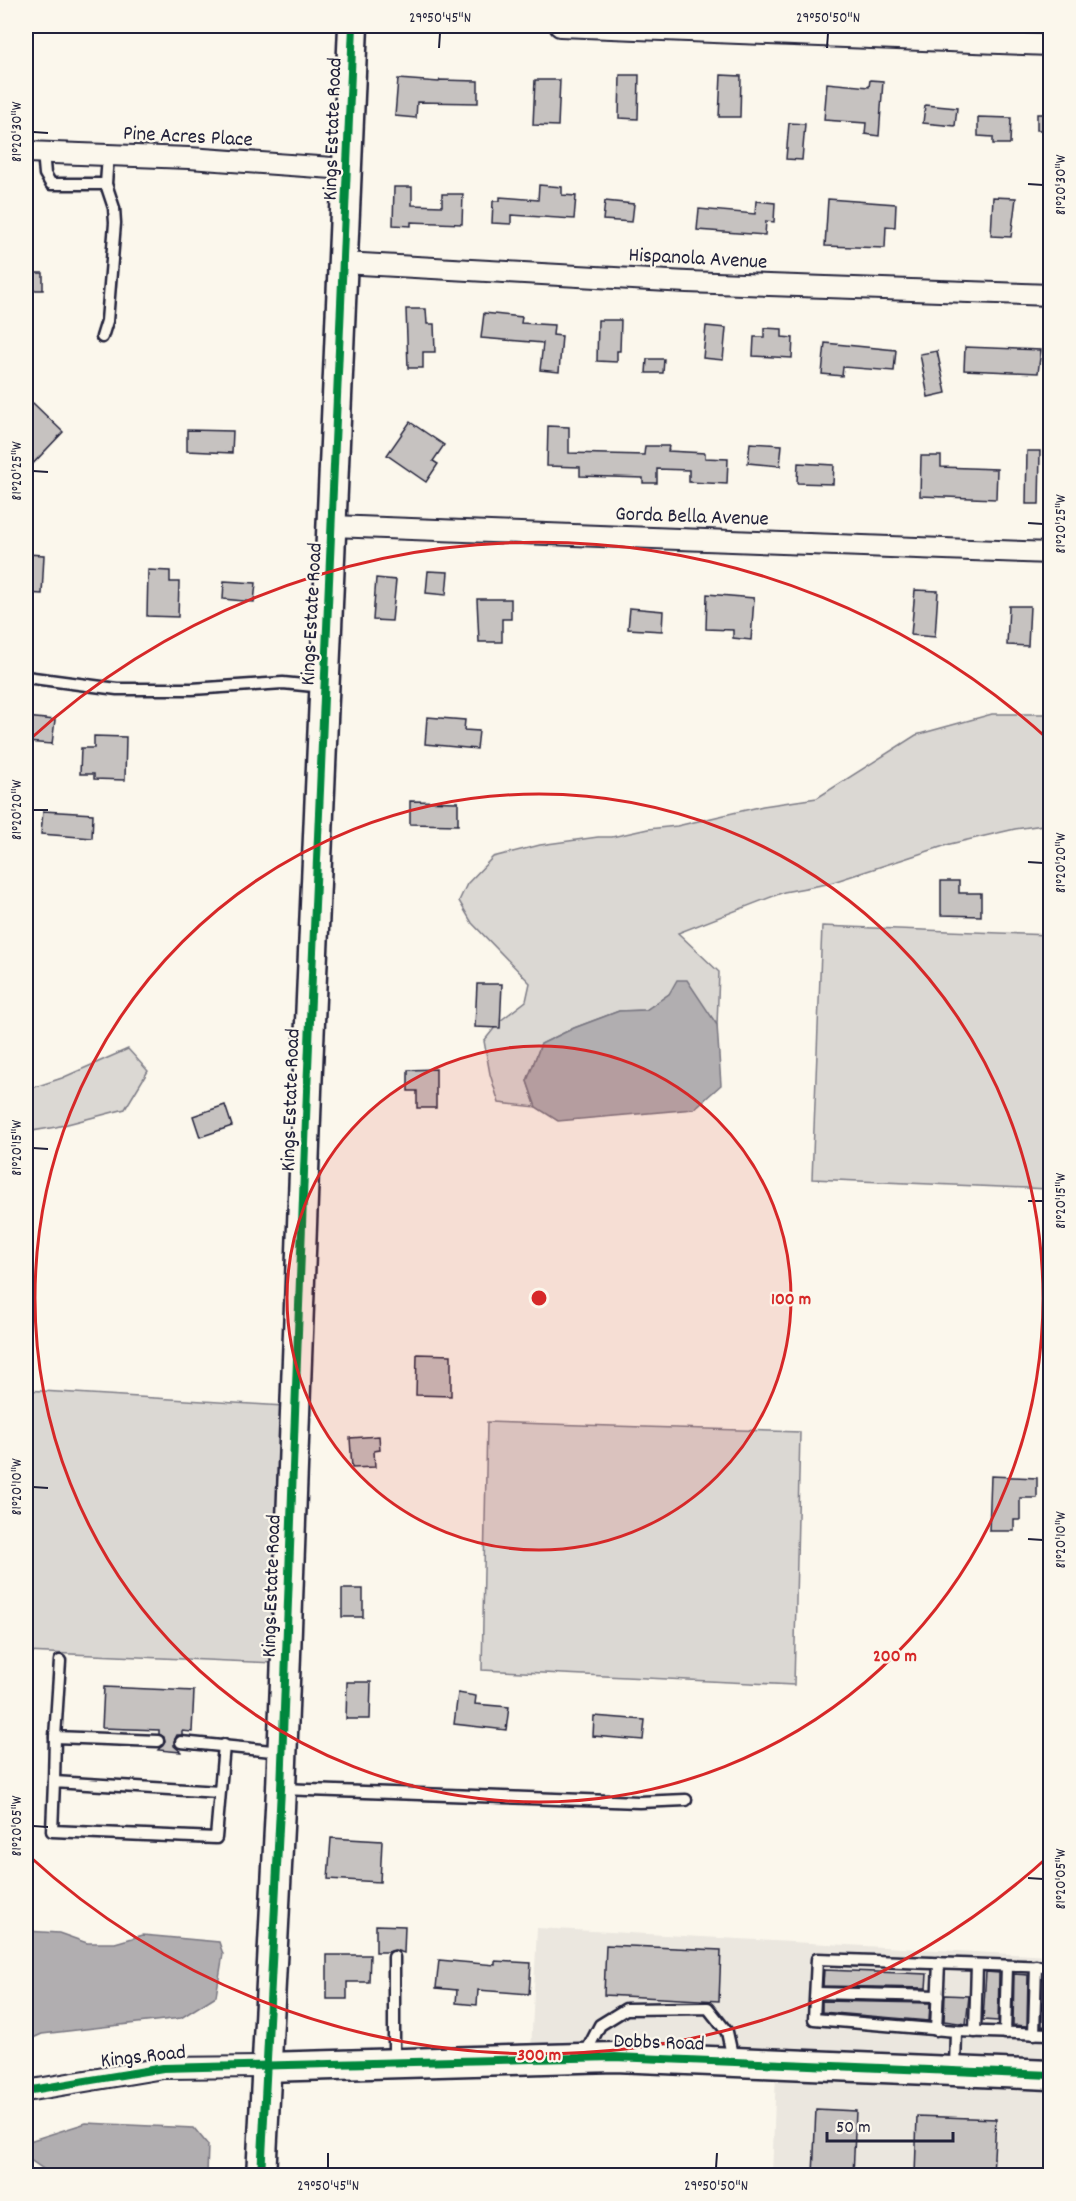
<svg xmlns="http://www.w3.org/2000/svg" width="1076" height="2201" viewBox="0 0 1076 2201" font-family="Dekko,sans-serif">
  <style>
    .built { fill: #ebe7df }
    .green { fill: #dbd8d3; stroke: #7e7d87; stroke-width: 1.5 }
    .water { fill: #b1aeb0; stroke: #787681; stroke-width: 1.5 }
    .building { fill: #c6c2c0; stroke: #22223b; stroke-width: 1.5 }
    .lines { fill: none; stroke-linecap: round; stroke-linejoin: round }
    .lane-casing { stroke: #22223b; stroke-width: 15 }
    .street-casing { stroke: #22223b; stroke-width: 24 }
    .secondary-casing { stroke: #22223b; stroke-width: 33 }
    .lane { stroke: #fbf7ec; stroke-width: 10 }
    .street { stroke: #fbf7ec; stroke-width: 20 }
    .secondary { stroke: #fbf7ec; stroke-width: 28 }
    .cycleway-casing { stroke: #fbf7ec; stroke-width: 11 }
    .cycleway { stroke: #00873e; stroke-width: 8 }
    .ticks { fill: none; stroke: #22223b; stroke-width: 2 }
    .ring { fill: none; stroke: #d62828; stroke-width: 3 }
    .labels { text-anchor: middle; stroke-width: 4.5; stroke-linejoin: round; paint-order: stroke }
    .street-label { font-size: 21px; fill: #22223b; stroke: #fbf7ec }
    .centre { fill: #d62828; stroke: #fbf7ec; stroke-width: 3 }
    .ring-label { font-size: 18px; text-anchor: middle; font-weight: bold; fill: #d62828; stroke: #fbf7ec; stroke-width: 4.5; stroke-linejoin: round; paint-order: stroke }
    .neatline { fill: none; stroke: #22223b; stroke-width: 2 }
    .ticks-label { font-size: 15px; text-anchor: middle; fill: #22223b }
  </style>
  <rect width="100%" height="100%" fill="#fbf7ec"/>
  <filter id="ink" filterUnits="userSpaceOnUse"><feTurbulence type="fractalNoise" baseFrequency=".0167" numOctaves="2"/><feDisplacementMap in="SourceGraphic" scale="12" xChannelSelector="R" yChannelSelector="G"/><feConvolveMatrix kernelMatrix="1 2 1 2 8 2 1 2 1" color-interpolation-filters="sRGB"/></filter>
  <g filter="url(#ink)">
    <g class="built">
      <path d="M537,1928L1050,1956V2067L531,2051Z"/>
      <path d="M776,2073L1050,2084V2175L772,2176Z"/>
    </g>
    <g class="green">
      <path d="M992,714H1050V824L1015,829L950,844L827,884L784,892L678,933L719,972L717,1025L703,1006L669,994L646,1010L619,1011L574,1028L541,1044L527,1081L536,1107L499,1103L490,1074L484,1041L500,1021L526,1001L530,983L472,923L459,901L467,884L493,857L540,845L598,837H612L648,829L677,826L763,806L817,798L916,735Z"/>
      <path d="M822,926L1050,935V1189L812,1179Z"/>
      <path d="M128,1049L148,1071L125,1109L56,1127L26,1132V1090L62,1078Z"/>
      <path d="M26,1390L284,1406L275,1663L26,1652Z"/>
      <path d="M487,1422L800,1432L794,1685L482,1670Z"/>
    </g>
    <g class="water">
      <path d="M677,980H687L717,1025L721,1085L694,1109L558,1121L536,1107L527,1081L541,1044L574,1028L619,1011L646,1010L669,994Z"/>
      <path d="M26,1931L59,1933L87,1943H115L143,1935L219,1942L223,1954L216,1996L181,2018L42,2034L26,2041Z"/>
      <path d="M86,2123L194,2128L208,2145L207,2175H52L26,2157V2142Z"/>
    </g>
    <g class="building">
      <path d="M620,75H639L638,119L619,118Z"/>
      <path d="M721,75L741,76L740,117H719Z"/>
      <path d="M398,79L439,82L440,80L478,81V103L417,102L416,118L395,116Z"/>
      <path d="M535,80H560L558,126L533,125Z"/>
      <path d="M870,80L883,81L879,136L865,134L866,123L824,120L827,83L869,87Z"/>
      <path d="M925,105L957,108L955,126L923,123Z"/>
      <rect x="1037" y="114" width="13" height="16"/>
      <path d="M978,117L1011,118L1010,144H993V137L978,136Z"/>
      <path d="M789,123L805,124L802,160L786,159Z"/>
      <path d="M539,185L562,187V195L576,196L574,219L511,215V224L492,223L493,201H500V197L538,200Z"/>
      <path d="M394,187H412V205L442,206V194H463L462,224L411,222V226L393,225Z"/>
      <path d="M993,197L1016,198L1011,237L991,236Z"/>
      <path d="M828,199L896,204L895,227L886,226L885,248L825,246Z"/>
      <path d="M605,201L634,204L632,222L603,220Z"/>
      <path d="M756,201L775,203L774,222L766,221L765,235L697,230L699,209L755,214Z"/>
      <rect x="29" y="273" width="14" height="17"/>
      <path d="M406,309H426L427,324H434L435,352H423V368H408Z"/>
      <path d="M484,313L522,317L521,323L554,325L553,335L562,336L559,372L540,370L543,343L481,338Z"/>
      <path d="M598,320H621L620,351H617V362L597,361Z"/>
      <path d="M706,326L726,328L723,360L703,358Z"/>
      <path d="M764,328L782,329V337L793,338L792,358L753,356L754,337H764Z"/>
      <path d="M825,343L896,350L894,371L843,367L842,376L822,374Z"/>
      <path d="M965,347L1041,350L1038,373L964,370Z"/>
      <path d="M937,351L946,393L928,397L920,354Z"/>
      <path d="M647,359H664L663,373H646Z"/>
      <path d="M33,403L63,432L26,471V411Z"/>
      <path d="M410,422L444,445L433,461L438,464L426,482L387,455Z"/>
      <path d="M548,426L569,427V453L644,455L645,446H669L668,451L705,453V458L728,459L727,484L689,482V470L657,469V483H643V478L580,476V467L547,466Z"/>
      <path d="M187,430L233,431L232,453L187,451Z"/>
      <path d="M750,443L782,445L780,466L748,463Z"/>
      <path d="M1027,451H1040L1039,504H1026Z"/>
      <path d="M921,456H941V467L997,469L996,499L920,496Z"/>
      <path d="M798,463L834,465L833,484L797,483Z"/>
      <path d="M26,554L44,555L42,594L26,593Z"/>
      <path d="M148,570L170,571V582H179L178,617L147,616Z"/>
      <path d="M428,571L448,572L446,595L426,593Z"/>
      <path d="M376,578L396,580L392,621L373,620Z"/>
      <path d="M224,581L256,583L254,602L223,599Z"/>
      <path d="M915,590L938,591L935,637L911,635Z"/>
      <path d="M707,594L754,598L751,640L733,638V630L706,629Z"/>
      <path d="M477,599H511V619H502V642H479Z"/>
      <path d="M1009,606H1030L1028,646L1007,645Z"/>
      <path d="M630,608L663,611L662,631L628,629Z"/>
      <path d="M26,717L55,720L52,744L26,742Z"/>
      <path d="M427,717L465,720L464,730L479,731L477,749L425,744Z"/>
      <path d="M94,736L126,737L125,780L94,779V774H80L81,748H94Z"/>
      <path d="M410,801L458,802V825L410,824Z"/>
      <path d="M43,811L93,814L92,838L41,834Z"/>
      <path d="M941,881H959V893H981V916L941,915Z"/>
      <path d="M477,984H502L500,1028L475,1027Z"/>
      <path d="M436,1069V1108H417V1091H408V1070Z"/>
      <path d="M225,1105L232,1126L200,1137L193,1116Z"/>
      <path d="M417,1354L451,1355V1396L416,1395Z"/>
      <path d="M379,1436L380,1450L374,1451L375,1467L352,1468L350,1438Z"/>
      <path d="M991,1476L1037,1478V1498H1020V1520H1014V1531H989Z"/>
      <rect x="342" y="1589" width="21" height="28"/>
      <path d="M347,1682H371L370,1719H346Z"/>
      <path d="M104,1687L194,1691L192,1732L182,1731V1735H177L174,1741V1746L181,1752L158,1750L165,1742L164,1737L159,1734V1730L102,1728Z"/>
      <path d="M458,1693L476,1696L475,1704L509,1707L506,1730L454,1724Z"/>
      <path d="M594,1716L645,1720L643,1740L593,1736Z"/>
      <path d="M331,1838L382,1841L380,1882L328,1879Z"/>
      <path d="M376,1925L405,1926L404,1953L395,1950L388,1952H376Z"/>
      <path d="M606,1945L721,1950L719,2001L604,1995Z"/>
      <path d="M327,1955H370L369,1982H347V1999H327Z"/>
      <path d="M439,1960L495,1965V1961L531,1963L529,1994L478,1990L477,2005L456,2003L457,1990L436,1988Z"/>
      <path d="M824,1970L927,1974L926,1988L823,1986Z"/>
      <path d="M986,1972L999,1973L998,2021L983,2020Z"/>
      <path d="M1014,1974L1028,1975L1027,2026L1013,2025Z"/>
      <path d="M1043,1975H1050V2027L1042,2026Z"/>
      <path d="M945,1995L969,1996L966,2024L944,2021Z"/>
      <path d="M822,2001L930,2003L929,2021L822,2012Z"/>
      <path d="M816,2109L856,2111L853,2175H813Z"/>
      <path d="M917,2116L996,2119L993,2175H915Z"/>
    </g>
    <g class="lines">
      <g class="lane-casing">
        <g id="lane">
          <path d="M43,152L45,174L51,184H106"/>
          <path d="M102,337L107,321L115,223L114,208L106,184L108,155"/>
          <path d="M26,677L117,689H192L283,683L324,687"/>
          <path d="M60,1661L55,1737L158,1741"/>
          <path d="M181,1742L282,1752"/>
          <path d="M54,1782L55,1737"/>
          <path d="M281,1789L639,1802L686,1800"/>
          <path d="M219,1792L54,1782L52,1831L216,1838L224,1745"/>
          <path d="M1050,1967L817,1959L814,2019L956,2031L1050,2034"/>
          <path d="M816,1993L938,1996"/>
          <path d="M936,2030L939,1963"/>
          <path d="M975,2032L977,1965"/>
          <path d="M1005,2033L1007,1966"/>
          <path d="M1034,2034L1036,1966"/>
          <path d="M585,2054L600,2025L626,2009L708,2008L727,2032L733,2059"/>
          <path d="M394,2062V1957"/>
          <path d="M955,2069L956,2031"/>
        </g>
      </g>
      <g class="street-casing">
        <g id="street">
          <path d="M560,26L1050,45"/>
          <path d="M26,152L189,158L347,169"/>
          <path d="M343,263L687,282L1050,295"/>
          <path d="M332,526L1050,553"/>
          <path d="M26,2091L163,2068L265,2067"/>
        </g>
      </g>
      <g class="secondary-casing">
        <g id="secondary">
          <path d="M265,2067L615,2057L1050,2075"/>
          <path d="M261,2176L281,1789L307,1091L353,26"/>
        </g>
      </g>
      <use href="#lane" class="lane"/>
      <use href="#street" class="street"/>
      <use href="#secondary" class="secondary"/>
      <g class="cycleway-casing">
        <g id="cycleway">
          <path d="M26,2091L163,2068L615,2057L1050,2075"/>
          <path d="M261,2176L281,1789L307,1091L353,26"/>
        </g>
      </g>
      <use href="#cycleway" class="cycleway"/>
    </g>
  </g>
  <path class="ticks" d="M439,48L440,33M827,48L828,33M33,132L48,133M1028,184L1043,185M33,471L48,472M1028,523L1043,524M33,810H48M1028,862L1043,863M33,1148L48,1149M1028,1201H1043M33,1487L48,1488M1028,1539L1043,1540M33,1826L48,1827M1028,1878L1043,1879M328,2168V2153M716,2168L717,2153"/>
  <circle cx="539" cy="1298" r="252" fill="#d62828" fill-opacity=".12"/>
  <g class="ring">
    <circle cx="539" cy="1298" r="252"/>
    <circle cx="539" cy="1298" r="504"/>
    <path d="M1050 1855A756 756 0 0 1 28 1855M28 741A756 756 0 0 1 1050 741"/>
  </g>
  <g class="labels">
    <g class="street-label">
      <text transform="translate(331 129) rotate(-88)" y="7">Kings Estate Road</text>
      <text transform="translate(188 135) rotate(3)" y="7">Pine Acres Place</text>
      <text transform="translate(698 257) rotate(3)" y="7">Hispanola Avenue</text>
      <text transform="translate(692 515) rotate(2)" y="7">Gorda Bella Avenue</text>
      <text transform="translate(310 614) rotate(-87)" y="7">Kings Estate Road</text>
      <text transform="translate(289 1100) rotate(-88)" y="7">Kings Estate Road</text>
      <text transform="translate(270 1586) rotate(-88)" y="7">Kings Estate Road</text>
      <text transform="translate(659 2041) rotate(2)" y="7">Dobbs Road</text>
      <text transform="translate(143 2055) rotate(-6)" y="7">Kings Road</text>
    </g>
  </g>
  <circle cx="539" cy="1298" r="9" class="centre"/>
  <g class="ring-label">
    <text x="791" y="1304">100 m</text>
    <text x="895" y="1661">200 m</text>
    <text x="539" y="2060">300 m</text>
  </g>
  <rect width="1076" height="2201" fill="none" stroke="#fbf7ec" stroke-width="66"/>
  <path d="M827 2132v9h126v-9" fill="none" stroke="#22223b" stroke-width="3"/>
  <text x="836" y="2132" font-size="18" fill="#22223b" stroke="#fbf7ec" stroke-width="4.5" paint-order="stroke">50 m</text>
  <rect x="33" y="33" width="1010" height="2135" class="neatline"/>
  <g class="ticks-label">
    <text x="440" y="22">29°50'45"N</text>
    <text x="828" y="22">29°50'50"N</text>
    <text transform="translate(16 132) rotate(-90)" y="5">81°20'30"W</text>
    <text transform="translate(1060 185) rotate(-90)" y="5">81°20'30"W</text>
    <text transform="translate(16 471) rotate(-90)" y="5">81°20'25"W</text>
    <text transform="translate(1060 524) rotate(-90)" y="5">81°20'25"W</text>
    <text transform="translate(16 810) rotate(-90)" y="5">81°20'20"W</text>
    <text transform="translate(1060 863) rotate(-90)" y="5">81°20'20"W</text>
    <text transform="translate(16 1148) rotate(-90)" y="5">81°20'15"W</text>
    <text transform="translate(1060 1201) rotate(-90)" y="5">81°20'15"W</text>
    <text transform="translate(16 1487) rotate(-90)" y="5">81°20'10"W</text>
    <text transform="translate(1060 1540) rotate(-90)" y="5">81°20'10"W</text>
    <text transform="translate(16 1826) rotate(-90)" y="5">81°20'05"W</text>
    <text transform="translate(1060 1879) rotate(-90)" y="5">81°20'05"W</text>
    <text x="328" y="2190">29°50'45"N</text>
    <text x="716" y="2190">29°50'50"N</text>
  </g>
</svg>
